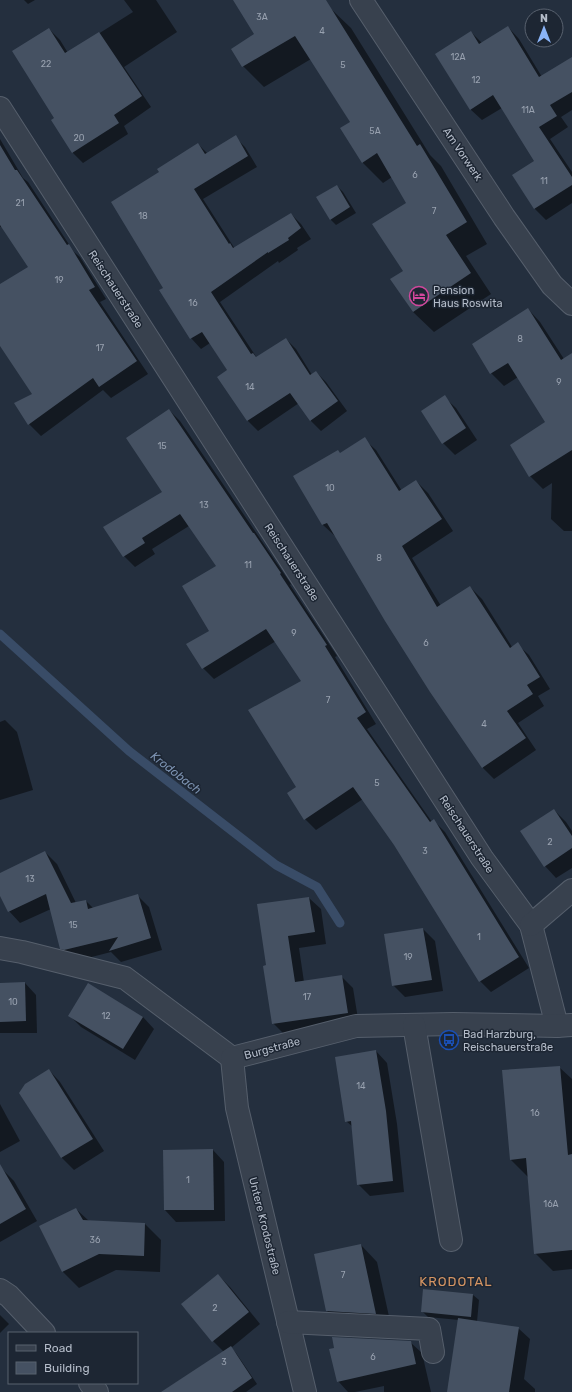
<svg xmlns="http://www.w3.org/2000/svg" width="572" height="1392" viewBox="0 0 572 1392" font-family="Rubik,sans-serif">
  <style>
    .shadow { fill: #0007 }
    .lines { fill: none; stroke-linecap: round; stroke-linejoin: round }
    .stream { stroke: #394c67; stroke-width: 9 }
    .building { fill: #455162 }
    .minor-casing { stroke: #565f6c; stroke-width: 24 }
    .minor { stroke: #38414e; stroke-width: 22 }
    .labels { text-anchor: middle; stroke-width: 3; stroke-linejoin: round; paint-order: stroke }
    .number-label { font-size: 9px; fill: #98a1af }
    .street-label { font-size: 11px; fill: #b4bcc9; stroke: #1d2633 }
    .poi-label { font-size: 11px; fill: #b4bcc9; stroke: #1d2633; text-anchor: start }
    .water-label { font-size: 12px; font-style: italic; fill: #7c92b1; stroke: #1d2633 }
    .quarter-label { font-size: 13px; letter-spacing: 1px; fill: #d59563; stroke: #1d2633 }
  </style>
  <rect width="100%" height="100%" fill="#242f3e"/>
  <g class="shadow">
    <path d="M24,0H35L28,4Z"/>
    <path d="M124,0H156L177,32L124,67L151,107L124,126L128,134L83,163L73,153L52,120L55,118L49,29L60,40L68,53L133,12Z"/>
    <path d="M266,0H318L330,8L351,28L430,155L441,166L487,244L466,256L491,294L434,332L413,312L392,280L404,271L407,203L392,177L383,183L362,162L351,123L311,59L264,87L243,66L232,49L256,34Z"/>
    <path d="M508,27L519,39L542,77L572,58V110L561,117L568,127L550,139L572,172V203L546,220L535,209L513,176L536,161L502,108L482,120L470,109L471,32L482,43Z"/>
    <path d="M235,137L245,147L257,167L203,199L235,249L291,214L301,224L311,239L297,248L298,250L279,263L278,261L220,302L257,358L286,339L296,349L312,375L316,372L326,382L347,411L321,431L311,421L299,403L258,431L248,421L219,377L228,371L210,343L201,349L191,338L164,288L161,173L198,144L208,154Z"/>
    <path d="M0,139L23,178L28,182L74,252L80,257L106,299L100,302L148,374L111,398L103,390L41,436L29,424L16,404L33,394L0,344V285L30,268L2,226L0,227Z"/>
    <path d="M337,186L343,192L356,213L336,225L330,219Z"/>
    <path d="M528,309L540,322L564,359L572,354V531H564L551,519L552,483L543,489L530,476L547,422L518,377L504,386L491,373Z"/>
    <path d="M444,397L456,408L477,440L455,455L443,443Z"/>
    <path d="M169,410L180,421L291,584L290,585L337,656L335,657L376,724L367,729L432,822L434,821L445,832L529,968L491,992L480,981L395,844L363,799L316,830L305,819L297,787L303,682L276,641L214,679L203,668L210,631L217,566L189,526L152,549L155,554L135,567L124,556L163,493Z"/>
    <path d="M364,439L376,450L402,491L416,481L428,493L453,531L412,558L441,606L470,587L482,599L512,647L517,644L529,655L550,689L538,696L544,706L518,723L536,750L494,779L483,768L336,535L335,536L323,525L295,476L341,454Z"/>
    <path d="M5,720L17,732L33,790L0,800V722Z"/>
    <path d="M554,810L566,822L572,831V868L556,878L545,866Z"/>
    <path d="M45,852L57,864L76,903L86,901L94,909L137,895L149,907L162,950L121,962L111,952L76,961L73,960L61,948L51,909L20,923L9,911L0,894V874Z"/>
    <path d="M309,898L321,909L326,944L299,948L304,982L341,976L353,988L359,1025L285,1035L273,1023L267,966Z"/>
    <path d="M423,929L435,941L443,991L405,997L393,985Z"/>
    <path d="M25,983L36,995L37,1033H0V984Z"/>
    <path d="M69,1015L143,1017L154,1029L135,1060L81,1027Z"/>
    <path d="M376,1051L387,1063L397,1124L404,1192L370,1196L358,1184L353,1127L346,1121Z"/>
    <path d="M559,1067L572,1079V1269L553,1271L535,1253L528,1177L510,1159Z"/>
    <path d="M49,1070L60,1082L104,1151L74,1170L62,1158L20,1093Z"/>
    <path d="M0,1104L20,1141L0,1152Z"/>
    <path d="M213,1150L224,1162L225,1221L176,1222L165,1210L164,1151Z"/>
    <path d="M2,1169L14,1181L37,1221L0,1242V1170Z"/>
    <path d="M76,1209L89,1221L145,1224L161,1240L160,1272L116,1270L79,1288L63,1272L41,1226Z"/>
    <path d="M361,1245L377,1262L392,1330L344,1327L327,1311Z"/>
    <path d="M218,1275L230,1287L260,1324L231,1348L236,1353L257,1384L246,1392H188L224,1352L213,1341Z"/>
    <path d="M424,1290L473,1295L479,1300L477,1322L518,1328L530,1339L524,1379L535,1389V1392H448L459,1320L428,1317L422,1311Z"/>
    <path d="M0,1315L9,1324L0,1333Z"/>
    <path d="M410,1342L422,1353L431,1392H384V1386L355,1392H348L338,1381Z"/>
  </g>
  <g class="lines">
    <path class="stream" d="M0,634L129,751L276,865L317,887L340,923"/>
  </g>
  <g class="building">
    <path d="M233,0H326L417,146L420,144L467,222L446,235L471,273L413,312L390,279L403,271L372,224L406,203L377,153L362,163L340,128L350,122L295,36L242,67L231,49L254,34Z"/>
    <path d="M508,26L539,77L572,57V92L550,105L557,116L539,127L572,177V185L534,209L512,175L534,161L493,95L470,110L435,54L471,31L479,44Z"/>
    <path d="M49,28L65,53L99,32L142,96L114,115L119,123L72,153L51,120L54,118L12,51Z"/>
    <path d="M236,135L248,156L194,189L229,244L230,243L233,248L291,213L301,228L288,238L289,240L268,253V252L211,292L251,354L253,353L256,357L286,338L310,375L316,371L338,401L310,421L290,393L247,421L217,377L227,370L202,332L190,339L159,290L163,288L111,202L159,172L157,169L198,143L205,154Z"/>
    <path d="M0,145L15,170H17L67,245L69,244L95,287L89,290L137,361L99,387L93,378L28,425L14,403L32,394L0,346V284L28,267L0,225Z"/>
    <path d="M337,185L350,207L330,220L316,197Z"/>
    <path d="M528,308L561,360L572,353V450L529,477L510,445L545,422L508,363L490,374L472,344Z"/>
    <path d="M445,395L466,428L442,444L421,411Z"/>
    <path d="M169,409L253,533H254L281,573L280,574L327,645L325,646L366,712L357,718L430,822L434,819L519,957L479,982L394,845L353,787L304,820L287,793L296,787L248,710L301,681L266,629L202,669L186,644L209,631L182,586L216,566L180,514L142,538L145,543L123,557L103,527L162,492L126,438Z"/>
    <path d="M365,437L399,491L416,480L442,519L402,546L437,607L470,586L510,648L518,642L540,677L527,685L533,694L507,711L526,738L482,768L430,692L385,621L327,523L322,525L293,476L338,450L340,453Z"/>
    <path d="M554,809L572,836V848L544,867L520,831Z"/>
    <path d="M45,851L71,903L86,900L88,909L138,894L151,938L109,951L118,937L64,950L60,949L46,894L8,912L0,896V873Z"/>
    <path d="M309,897L315,932L288,936L295,982L342,975L348,1013L272,1024L263,966L266,965L257,904Z"/>
    <path d="M423,928L432,980L392,986L384,934Z"/>
    <path d="M25,982L26,1021L0,1022V983Z"/>
    <path d="M88,983L143,1017L123,1049L68,1016Z"/>
    <path d="M376,1050L386,1111L393,1181L357,1185L351,1121L345,1122L335,1057Z"/>
    <path d="M560,1066L568,1155L572,1154V1250L534,1254L526,1158L510,1160L502,1070Z"/>
    <path d="M49,1069L93,1139L61,1158L19,1093L25,1084Z"/>
    <path d="M213,1149L214,1210H164L163,1150Z"/>
    <path d="M0,1164L26,1209L0,1224Z"/>
    <path d="M76,1208L83,1220L145,1223L144,1256L99,1254L62,1272L39,1226Z"/>
    <path d="M361,1244L376,1314L326,1311L314,1254Z"/>
    <path d="M218,1274L249,1312L212,1342L181,1304Z"/>
    <path d="M423,1289L473,1294L471,1317L421,1312Z"/>
    <path d="M458,1318L519,1327L509,1392H447Z"/>
    <path d="M332,1337L411,1341L416,1364L337,1382L329,1349L334,1348Z"/>
    <path d="M231,1346L252,1378L232,1392H161Z"/>
  </g>
  <g class="lines">
    <g class="minor-casing">
      <g id="minor">
        <path d="M361,0L504,217L552,285L572,304"/>
        <path d="M0,108L482,858L531,925L557,1026"/>
        <path d="M531,925L572,890"/>
        <path d="M0,948L22,952L125,978L232,1058L356,1026L453,1024L557,1026L571,1025"/>
        <path d="M414,1025L451,1240"/>
        <path d="M232,1058L237,1108L305,1392"/>
        <path d="M0,1290L9,1296L44,1333"/>
        <path d="M288,1322L429,1329L433,1352"/>
        <path d="M90,1383L97,1392"/>
      </g>
    </g>
    <use href="#minor" class="minor"/>
  </g>
  <defs>
    <g id="hotel-ring" transform="scale(1)"><circle r="9.5" fill="#1d2633" stroke="#d1479c" stroke-width="1.5"/><path d="M-6-4.5h1.5V1H6V5H4.5V3h-9V5H-6ZM-4 0a1.8 1.8 0 1 1 3.6 0ZM.5 0V-2.5h3Q6-2.5 6 0Z" fill="#d1479c"/></g>
    <g id="bus-ring" transform="scale(1)"><circle r="9.5" fill="#1d2633" stroke="#1a4fb4" stroke-width="1.5"/><path d="M-5-6H5V4H4V6H2V4H-2V6H-4V4H-5ZM-3.5-4V0h7V-4ZM-3.5 1.2v1.5H-2V1.2ZM2 1.2v1.5H3.5V1.2Z" fill="#1a4fb4"/></g>
  </defs>
  <g fill-rule="evenodd">
    <use href="#hotel-ring" x="419" y="296"/>
    <use href="#bus-ring" x="449" y="1040"/>
  </g>
  <g class="labels">
    <g class="number-label">
      <text x="262" y="20">3A</text>
      <text x="322" y="34">4</text>
      <text x="458" y="60">12A</text>
      <text x="46" y="67">22</text>
      <text x="343" y="68">5</text>
      <text x="476" y="83">12</text>
      <text x="528" y="113">11A</text>
      <text x="375" y="134">5A</text>
      <text x="79" y="141">20</text>
      <text x="415" y="178">6</text>
      <text x="544" y="184">11</text>
      <text x="20" y="206">21</text>
      <text x="434" y="214">7</text>
      <text x="143" y="219">18</text>
      <text x="59" y="283">19</text>
      <text x="193" y="306">16</text>
      <text x="520" y="342">8</text>
      <text x="100" y="351">17</text>
      <text x="559" y="385">9</text>
      <text x="250" y="390">14</text>
      <text x="162" y="449">15</text>
      <text x="330" y="491">10</text>
      <text x="204" y="508">13</text>
      <text x="379" y="561">8</text>
      <text x="248" y="568">11</text>
      <text x="294" y="636">9</text>
      <text x="426" y="646">6</text>
      <text x="328" y="703">7</text>
      <text x="484" y="727">4</text>
      <text x="377" y="786">5</text>
      <text x="550" y="845">2</text>
      <text x="425" y="854">3</text>
      <text x="30" y="882">13</text>
      <text x="73" y="928">15</text>
      <text x="479" y="940">1</text>
      <text x="408" y="960">19</text>
      <text x="307" y="1000">17</text>
      <text x="13" y="1005">10</text>
      <text x="106" y="1019">12</text>
      <text x="361" y="1089">14</text>
      <text x="535" y="1116">16</text>
      <text x="188" y="1183">1</text>
      <text x="551" y="1207">16A</text>
      <text x="95" y="1243">36</text>
      <text x="343" y="1278">7</text>
      <text x="215" y="1311">2</text>
      <text x="373" y="1360">6</text>
      <text x="224" y="1365">3</text>
    </g>
    <g class="street-label">
      <text transform="translate(463 154) rotate(56)" y="4">Am Vorwerk</text>
      <text transform="translate(116 289) rotate(57)" y="4">Reischauerstraße</text>
      <text transform="translate(292 562) rotate(57)" y="4">Reischauerstraße</text>
      <text transform="translate(467 834) rotate(57)" y="4">Reischauerstraße</text>
      <text transform="translate(272 1048) rotate(-15)" y="4">Burgstraße</text>
      <text transform="translate(265 1226) rotate(76)" y="4">Untere Krodostraße</text>
    </g>
    <g class="poi-label">
      <text x="433" y="294">Pension<tspan x="433" dy="13">Haus Roswita</tspan></text>
      <text x="463" y="1038">Bad Harzburg,<tspan x="463" dy="13">Reischauerstraße</tspan></text>
    </g>
    <g class="water-label">
      <text transform="translate(176 773) rotate(38)" y="4">Krodobach</text>
    </g>
    <g class="quarter-label">
      <text x="456" y="1286">KRODOTAL</text>
    </g>
  </g>
  <rect x="8" y="1332" width="130" height="52" fill="#1d2633" stroke="#59626f"/>
  <rect x="16" y="1345" width="20" height="6" fill="#38414e" stroke="#59626f"/>
  <text x="44" y="1352" font-size="12" fill="#b4bcc9">Road</text>
  <rect x="16" y="1362" width="20" height="12" fill="#455162" stroke="#59626f"/>
  <text x="44" y="1372" font-size="12" fill="#b4bcc9">Building</text>
  <g transform="translate(544 28)"><circle r="19" fill="#1d2633" stroke="#59626f"/>
  <path d="M0-3L7 15L0 10L-7 15Z" fill="#8ab4f8"/>
  <text y="-6" font-size="11" font-weight="bold" text-anchor="middle" fill="#b4bcc9">N</text>
  </g>
</svg>
